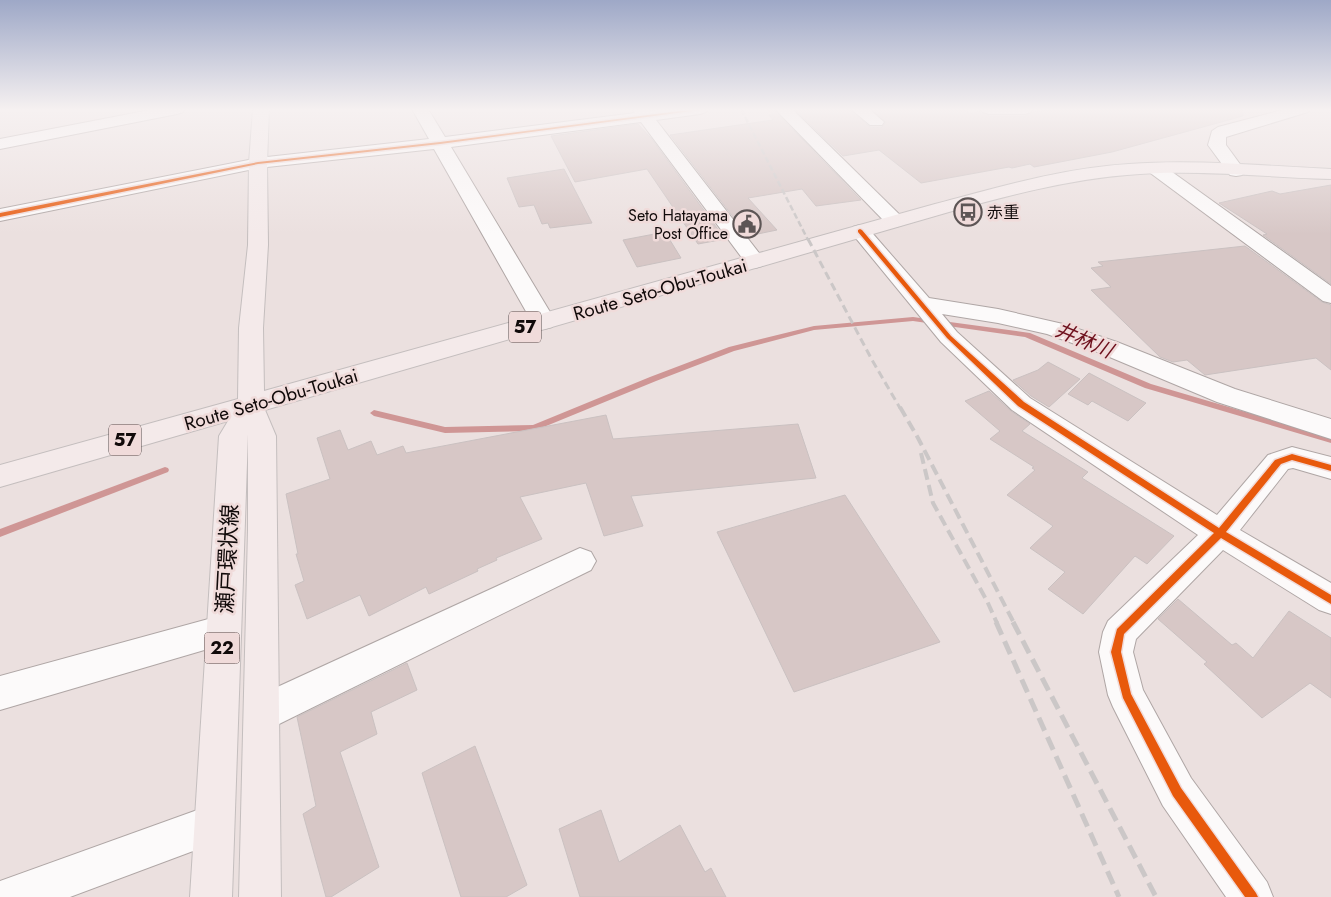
<svg xmlns="http://www.w3.org/2000/svg" width="1331" height="897" viewBox="0 0 1331 897" font-family="Jost,'Noto Sans JP',sans-serif">
  <style>
    .lines { fill: none; stroke-linecap: round; stroke-linejoin: round }
    .stream { fill: #cf9695; fill-rule: evenodd }
    .building { fill: #d7c7c6; stroke: #cac1c1 }
    .minor-casing { stroke: #afa6a5; stroke-width: 2 }
    .major-casing { stroke: #c4bebe; stroke-width: 2 }
    .minor { fill: #fcfafa; fill-rule: evenodd }
    .major { fill: #f4eaea; fill-rule: evenodd }
    .rail-far3 { stroke: #cbc7c7; stroke-width: 2.5; stroke-dasharray: 6 3; stroke-linecap: butt }
    .rail-far2 { stroke: #cbc7c7; stroke-width: 3; stroke-dasharray: 8 4.5; stroke-linecap: butt }
    .rail-far1 { stroke: #cbc7c7; stroke-width: 4; stroke-dasharray: 11 5.5; stroke-linecap: butt }
    .rail { stroke: #cbc7c7; stroke-width: 5; stroke-dasharray: 14 7; stroke-linecap: butt }
    .cycleway-casing { stroke: #f0dbda; stroke-width: 3 }
    .cycleway { fill: #e8590c; fill-rule: evenodd }
    .labels { text-anchor: middle; stroke-width: 5; stroke-linejoin: round; paint-order: stroke }
    .far-poi-label { font-size: 16px; fill: #110a0a; stroke: #f0dbda; text-anchor: start }
    .shield { fill: #f0dbda; stroke: #544948; stroke-width: 1 }
    .shield-label { font-size: 18px; font-weight: bold; fill: #110a0a }
    .street-label { font-size: 19px; fill: #110a0a; stroke: #f0dbda }
    .water-label { font-size: 20px; font-style: italic; fill: #6d0e1b; stroke: #f0dbda }
    .near-street-label { font-size: 22px; fill: #110a0a; stroke: #f0dbda }
  </style>
  <rect width="100%" height="100%" fill="#ebe0df"/>
  <g class="lines">
    <g class="stream">
      <path d="M913,317L1030,333L1151,384L1331,437V443L1145,388L1025,337L913,321L814,330L734,351L656,381L534,431L445,433L374,416L370,413L374,410L445,427L533,425L650,377L729,347L814,326Z"/>
      <path d="M165,467L168,468L169,470L168,472L0,537V529Z"/>
    </g>
  </g>
  <g class="building">
    <path d="M768,109H773L861,200L816,206L802,189L748,198L777,230L748,236L670,135L773,120L769,115H773Z"/>
    <path d="M794,109H849L870,127H882L886,122L871,109H967L968,114L980,111L989,116H1025L1033,112L1059,109H1242L1243,116L1112,152L1034,167L1030,164L1012,168L1009,167L921,183L879,150L843,156Z"/>
    <path d="M638,124L651,138L725,239L698,244L647,169L575,182L551,136Z"/>
    <path d="M564,169L592,223L550,228L548,223L542,224L534,205L519,207L507,178Z"/>
    <path d="M1331,185V284L1263,235L1267,234L1219,203L1272,191L1280,194Z"/>
    <path d="M665,232L681,258L637,267L623,240Z"/>
    <path d="M1245,246L1322,302L1331,305V370L1316,358L1205,375L1187,360L1173,362L1160,357L1091,290L1111,287L1091,268L1103,266L1098,262Z"/>
    <path d="M1048,362L1080,379L1049,407L1031,396L1013,380L1038,370Z"/>
    <path d="M1089,373L1146,403L1128,421L1092,401L1088,405L1068,394Z"/>
    <path d="M989,391L1011,411L1030,424L1022,431L1088,472L1082,478L1174,536L1147,564L1135,556L1083,614L1048,589L1065,572L1030,548L1053,526L1007,495L1035,470L1032,468L1034,467L990,439L1000,431L965,401Z"/>
    <path d="M606,415L613,439L798,424L816,478L631,496L643,526L604,536L586,483L520,497L542,539L496,558L497,560L477,569L478,571L429,594L426,587L369,616L360,595L307,619L295,585L304,581L296,554H298L286,494L330,479L317,438L340,430L348,450L371,441L377,455L403,446L406,453Z"/>
    <path d="M845,495L940,642L794,692L717,532Z"/>
    <path d="M1178,599L1232,645L1236,643L1253,658L1289,611L1331,638V698L1310,683L1262,718L1204,664L1207,662L1158,619Z"/>
    <path d="M407,663L417,690L371,712L377,734L340,752L379,867L331,897H326L303,814L316,806L297,717Z"/>
    <path d="M475,746L527,885L506,897H461L422,773Z"/>
    <path d="M601,810L619,862L680,825L705,872L711,868L726,897H580L559,829Z"/>
  </g>
  <g class="lines">
    <g class="minor-casing">
      <g id="minor">
        <path d="M155,109H185L183,112L177,114L0,149V139Z"/>
        <path d="M412,109H428L445,137L635,113L632,109H648L650,111L667,109H708L706,112L700,114L656,120L766,262L762,266L755,268L748,266L641,122L451,147L556,322L552,327L544,329L536,327L532,322L434,149L258,168L0,221V209L258,158L429,139Z"/>
        <path d="M775,109H792L902,217L905,221L902,225L895,227L888,225Z"/>
        <path d="M851,109H869L884,122L882,125H870Z"/>
        <path d="M981,109H1033L1031,112L1025,114H989L983,112Z"/>
        <path d="M1286,109H1310L1308,112L1226,137V145L1245,171L1242,175L1236,176L1230,175L1208,145L1212,131L1218,127Z"/>
        <path d="M1155,163L1161,164L1331,286V303L1323,301L1149,172L1146,168L1149,164Z"/>
        <path d="M860,225L867,227L929,298L998,309L1063,324L1117,342L1235,389L1331,419V439L1217,402L1100,353L1047,334L998,323L942,314L957,332L1030,398L1217,515L1268,455L1292,447L1331,457V479L1293,468L1288,469L1240,530L1331,583V614L1319,610L1223,550L1136,639L1133,652L1143,690L1191,778L1267,882L1273,897H1226L1163,806L1113,707L1108,695L1099,652L1103,632L1108,621L1198,535L1012,410L941,342L850,231L853,227Z"/>
        <path d="M580,548L591,552L596,561L591,570L275,726L262,731L249,726L244,713L249,700Z"/>
        <path d="M223,615L235,619L240,630L235,641L0,710V676Z"/>
        <path d="M214,804L228,810L234,824L228,838L70,897H0V881Z"/>
      </g>
    </g>
    <g class="major-casing">
      <path id="major" d="M253,109H269L267,163L268,245L263,328L264,391L935,204C999,187 1063,168 1129,164C1196,159 1264,166 1331,169V179C1263,177 1194,169 1127,175C1066,180 1007,196 949,212L265,410L276,436L281,897H239L248,530V434L232,897H190L219,436L228,421L0,487V465L238,399L239,328L248,245L249,163Z"/>
    </g>
    <use href="#minor" class="minor"/>
    <use href="#major" class="major"/>
    <path class="rail-far3" d="M741,109L808,240"/>
    <path class="rail-far2" d="M808,239L872,360L900,408"/>
    <g class="rail-far1">
      <path d="M900,407L918,438L1014,623"/>
      <path d="M921,453L933,503L987,601L997,623"/>
    </g>
    <g class="rail">
      <path d="M996,622L1119,897"/>
      <path d="M1013,622L1156,897"/>
    </g>
    <g class="cycleway-casing">
      <g id="cycleway">
        <path d="M694,109H702L700,110L440,144L258,164L0,217V213L258,162L440,142Z"/>
        <path d="M860,229L862,230L951,336L1024,402L1219,528L1275,460L1292,454L1331,465V471L1292,460L1281,464L1226,532L1331,595V604L1221,538L1124,634L1121,652L1131,694L1181,788L1256,893L1258,897H1245L1173,796L1123,698L1111,652L1117,629L1214,533L1018,406L947,338L858,232V230Z"/>
      </g>
    </g>
    <use href="#cycleway" class="cycleway"/>
  </g>
  <linearGradient id="sky" x2="0" y2="1"><stop stop-color="#9ea8c7"/><stop offset="0.47" stop-color="#f6f1f1"/><stop offset="1" stop-color="#f6f1f1" stop-opacity="0"/></linearGradient>
  <rect width="1331" height="234" fill="url(#sky)"/>
  <defs>
    <g id="bus-ring" transform="scale(1.4375)"><circle r="9.5" fill="#f0dbda" stroke="#5d5555" stroke-width="1.5"/><path d="M-5-6H5V4H4V6H2V4H-2V6H-4V4H-5ZM-3.5-4V0h7V-4ZM-3.5 1.2v1.5H-2V1.2ZM2 1.2v1.5H3.5V1.2Z" fill="#5d5555"/></g>
    <g id="civic-ring" transform="scale(1.4375)"><circle r="9.5" fill="#f0dbda" stroke="#5d5555" stroke-width="1.5"/><path d="M-.6-6.5H3V-4.5H.6V-3L4-1V1h2V6H-6V1h2V-1L-.6-3ZM-1.2 2.5V6h2.4V2.5Z" fill="#5d5555"/></g>
  </defs>
  <g fill-rule="evenodd">
    <use href="#bus-ring" x="968" y="212"/>
    <use href="#civic-ring" x="747" y="224"/>
  </g>
  <g class="labels">
    <g class="far-poi-label">
      <text x="987" y="218">赤重</text>
      <text x="728" y="221" text-anchor="end">Seto Hatayama<tspan x="728" dy="18">Post Office</tspan></text>
    </g>
    <g class="shield">
      <rect x="509" y="311.5" width="32" height="31" rx="4"/>
      <rect x="109" y="424.5" width="32" height="31" rx="4"/>
      <rect x="204.5" y="632.5" width="35" height="31" rx="4"/>
    </g>
    <g class="shield-label">
      <text x="525" y="333">57</text>
      <text x="125" y="446">57</text>
      <text x="222" y="654">22</text>
    </g>
    <g class="street-label">
      <text transform="translate(660 289) rotate(-16)" y="7">Route Seto-Obu-Toukai</text>
      <text transform="translate(271 399) rotate(-16)" y="7">Route Seto-Obu-Toukai</text>
    </g>
    <g class="water-label">
      <text transform="translate(1084 340) rotate(23)" y="7">井林川</text>
    </g>
    <g class="near-street-label">
      <text transform="translate(227 559) rotate(-87)" y="8">瀬戸環状線</text>
    </g>
  </g>
</svg>
